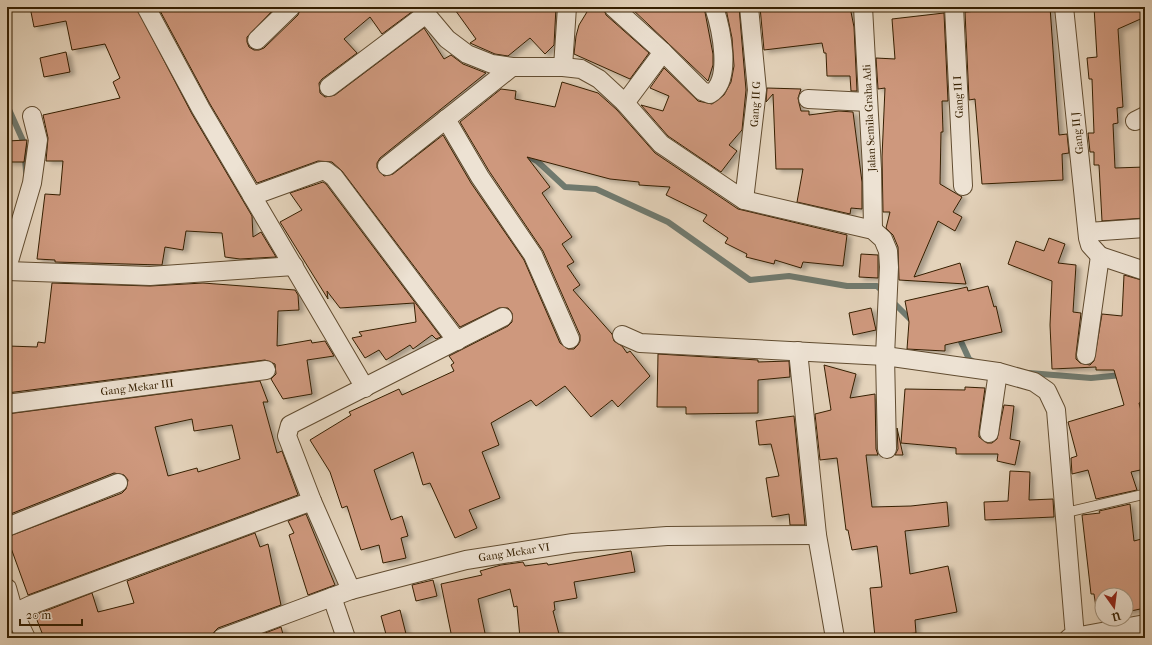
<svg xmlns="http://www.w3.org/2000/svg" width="1152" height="645" viewBox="0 0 1152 645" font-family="'IM FELL French Canon',serif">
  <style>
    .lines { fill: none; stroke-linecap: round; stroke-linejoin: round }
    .stream { stroke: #707a6f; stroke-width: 6 }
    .building { fill: #ce987d; stroke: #351f01; fill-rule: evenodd; filter: url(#shadow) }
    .service-casing { stroke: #614c30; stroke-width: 11 }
    .minor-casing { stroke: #614c30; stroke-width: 20 }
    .service { stroke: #ede2d3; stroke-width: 9 }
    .minor { stroke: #ede2d3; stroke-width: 18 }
    .labels { text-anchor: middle; stroke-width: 4; stroke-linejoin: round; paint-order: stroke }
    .street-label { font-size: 11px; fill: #351f01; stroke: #ede2d3 }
  </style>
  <defs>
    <filter id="shadow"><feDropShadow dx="4.5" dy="2.5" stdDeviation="2" flood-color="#0004"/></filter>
  </defs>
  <rect width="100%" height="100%" fill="#e4d3bb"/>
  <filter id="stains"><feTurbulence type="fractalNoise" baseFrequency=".005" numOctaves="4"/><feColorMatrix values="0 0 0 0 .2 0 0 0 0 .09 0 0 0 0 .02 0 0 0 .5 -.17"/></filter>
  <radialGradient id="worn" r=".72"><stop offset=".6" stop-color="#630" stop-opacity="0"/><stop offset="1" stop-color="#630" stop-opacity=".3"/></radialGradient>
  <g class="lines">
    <g class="stream">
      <path d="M7,105L24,143L26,172"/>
      <path d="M418,150L438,143"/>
      <path d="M526,155L537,161L565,187L596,189L668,222L750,280L789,276L847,286H877L885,294"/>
      <path d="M891,300L910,319L914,320"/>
      <path d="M958,335L969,359L976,363"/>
      <path d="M1029,373L1091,378L1122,375"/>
    </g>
  </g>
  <g class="building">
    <path d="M30,7H136L192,114L252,216L253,237L261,232L276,257L240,259L225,257L222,233L186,231L183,250L165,247L162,265L55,262V260L37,259L45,194L60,195L63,161H46L48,138L43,115L120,98L113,82L120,78L105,44L72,50L66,21L34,27Z"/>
    <path d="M158,7H276L247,37V42L249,47L254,50H259L264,48L298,15L301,7H412L413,11L382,34L370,17L344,39L357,53L322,79L319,83L320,93L325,97L335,95L424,28L444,59L451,55L463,64L486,73L380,158L377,163V168L384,176L393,174L443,135L471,183L524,260L560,343L568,349H574L578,345L580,341V335L543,251L489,171L460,122L501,89L516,91L515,99L555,107L562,82L598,93L617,110L655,153L738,209L847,235L843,266L803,262L801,268L775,260L774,264L746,257L747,254L725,243L728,238L703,221L707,215L666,195L670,187L639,185V182L610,179L527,157L550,187L542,193L572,237L562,244L574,262L567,266L580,285L573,290L612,334L614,341L622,346L627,353L630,351L650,376L618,407L612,400L591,417L565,386L536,406L531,400L491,423L499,445L482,452L500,498L469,510L477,528L455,538L430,483L423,485L413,452L374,470L391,520L402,516L408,536L401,538L406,558L383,563L379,545L361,550L347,506L342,508L330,472L310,440L351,415L349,412L399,389L402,395L454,371L451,365L454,363L449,356L508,326L512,322V313L508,308H499L460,327L342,171L332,162L318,161L257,183L210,104Z"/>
    <path d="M453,7H556L554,45L545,54L530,38L508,56L495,54L470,43L476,39Z"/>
    <path d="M590,7H603L606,15L649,53L630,79L574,54L576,36L579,25Z"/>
    <path d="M630,7H704L713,54V65L708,81Z"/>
    <path d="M734,7H739L746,90L742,130L729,145L737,151L721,172L668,136L641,105L663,111L669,96L650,88L664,68L698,101L712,104L724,95L731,82L734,66L732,38L726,9Z"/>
    <path d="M760,7H850L854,27L857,91H851L850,76H827L826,53H824L822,43L764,50Z"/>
    <path d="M997,7H1050L1059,135L1067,134L1069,153L1062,154L1063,180L982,184L975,99L969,100L965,12L978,11V8Z"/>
    <path d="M1094,7H1145V17L1118,29L1123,107L1117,108L1118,123L1113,124L1115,168L1145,167V218L1102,221L1099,165H1094V152H1090L1088,133H1094L1092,79H1089L1087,58L1097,57Z"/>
    <path d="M944,13L948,101H942L943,132H941L940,184L962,197L953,212L962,217L955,231L938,221L914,277L960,263L966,284L899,280L898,247L893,235L886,228L890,212H883L882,157L885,88L878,89L876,58L895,59L892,19Z"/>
    <path d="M66,52L70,72L44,77L40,58Z"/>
    <path d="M767,88L801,89L798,98L799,103L801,111H809V115L839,111L853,112L862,182V209L851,208L850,214L797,202L803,169H776L773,94L766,102Z"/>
    <path d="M27,140L24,162H7V141Z"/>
    <path d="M323,182L326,184L441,337L436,339L432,335L413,349L410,345L386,360L379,350L365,358L352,338L362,336L359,332L416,322L414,303L340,308L327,291L328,299L280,222L302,210L290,193Z"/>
    <path d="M1049,238L1065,244L1058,263L1076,265L1073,312L1081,313L1076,354V359L1080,363L1090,365L1094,361L1102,314L1122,316L1124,275L1145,281V401L1139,403L1145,427V469L1131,472L1137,490L1096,499L1088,470L1072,474L1071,458L1077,456L1068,422L1124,405L1114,370H1096V367L1052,369L1050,325L1052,281L1008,264L1016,241L1044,251Z"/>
    <path d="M861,254L878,255V278L859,277Z"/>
    <path d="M52,283L150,286L203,283L295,290L298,295L299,310L278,311L277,346L311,340L312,343L325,341L334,356L307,360L312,394L283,399L271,379L276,374L275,364L265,360L7,393L8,346L37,347L38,342L45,343Z"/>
    <path d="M988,286L994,307L996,306L1002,332L945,345V351L907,349L909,322L905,301L967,287L968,291Z"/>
    <path d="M871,308L876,330L853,335L849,313Z"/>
    <path d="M658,354L758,360V362L789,361L790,377L758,380V413L686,414V407H657Z"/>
    <path d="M824,365L856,374L850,398L875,394L876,449L878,455H866L872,507L911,506L947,502L949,526L905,531L910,574L948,566L957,612L915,620L916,633L875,637L870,588L882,587L877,546L852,550L848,530H846L837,458L820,460L815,414L831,410Z"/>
    <path d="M260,381L268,402H263L277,453L282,451L298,495L28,595L7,537L122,493L126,489L128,480L124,475L114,473L8,515L7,414ZM192,419L194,431L232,425L240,459L198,472L197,468L168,476L155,427Z"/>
    <path d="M965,387L985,388L979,432V437L987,443H992L997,439L1004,405L1014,406L1010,439L1020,441L1015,465L997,461L998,454H956V448L901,443L905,389L965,390Z"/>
    <path d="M794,416L805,525H790L789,514L772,517L766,478L779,476L771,444L759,445L756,421Z"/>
    <path d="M897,428L903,455H895L898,449Z"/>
    <path d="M1010,471L1030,472L1029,500L1053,499L1054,517L985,520L984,502L1008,501Z"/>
    <path d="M1130,504L1134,541L1145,538V608L1126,612V595H1102V613L1097,614L1094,594H1091L1082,515L1100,513L1099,511Z"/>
    <path d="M306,514L335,585L308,595L289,535L294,533L288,521Z"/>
    <path d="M255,533L260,547L268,544L281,605L218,628L214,632L212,638H44L35,615L92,593L98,612L134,603L127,581Z"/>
    <path d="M631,551L635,572L574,582L577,598L554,602L555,610L553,611L560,638H520L517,606L514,607L510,589L478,599L486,638H452L441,584L482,575L480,571L501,565L523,562L525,566L547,563L548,565Z"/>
    <path d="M433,580L437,596L416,601L412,585Z"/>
    <path d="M400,610L407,638H387L381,616Z"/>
    <path d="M281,627L284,638H252Z"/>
  </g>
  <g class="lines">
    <g class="service-casing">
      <path id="service" d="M1064,513L1145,494"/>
    </g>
    <g class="minor-casing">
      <g id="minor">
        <path d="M146,7L201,109L365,388"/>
        <path d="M422,7L426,14L447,39L467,54L492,64L512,67H563L581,69L599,79L625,103L661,144L744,200L873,230L883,239L888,251L889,267L885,356L887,449"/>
        <path d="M613,7L663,52L702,91L710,94C733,81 721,28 714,7"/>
        <path d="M863,7L872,169L873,230"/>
        <path d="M954,7L963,186"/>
        <path d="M1064,7L1088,238L1090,245L1100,256"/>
        <path d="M257,40L291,7"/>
        <path d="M563,67L567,7"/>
        <path d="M329,87L426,14"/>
        <path d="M808,99L868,102"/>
        <path d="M625,103L663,52"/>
        <path d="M446,119L480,177L533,255L570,339"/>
        <path d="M1135,121L1145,116"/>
        <path d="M387,166L512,67"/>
        <path d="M252,196L321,171H326L334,177L457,341"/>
        <path d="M744,200L757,90L749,7"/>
        <path d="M1088,232L1145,228"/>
        <path d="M1100,256L1145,271"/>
        <path d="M7,268L32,183L38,140L32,116"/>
        <path d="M7,271L150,276L294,266"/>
        <path d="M622,335L640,343L885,356L998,372L1034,382L1047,391L1056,410L1075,637"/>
        <path d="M798,351L817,535L835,638"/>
        <path d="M1086,355L1100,256"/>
        <path d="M7,404L266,370"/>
        <path d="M989,433L998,372"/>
        <path d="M7,527L118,483"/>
        <path d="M7,588L14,613"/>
        <path d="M351,590L312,501L287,436L290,425L503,317"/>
        <path d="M332,597L346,638"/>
        <path d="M26,638L14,613L31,605L312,501"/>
        <path d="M222,638L351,590L466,560L573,543L667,536L817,535"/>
        <path d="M1069,638L1145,624"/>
      </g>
    </g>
    <use href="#service" class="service"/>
    <use href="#minor" class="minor"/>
  </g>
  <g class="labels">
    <g class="street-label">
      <text transform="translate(958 97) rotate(-93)" y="4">Gang II I</text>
      <text transform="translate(755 104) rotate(-87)" y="4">Gang II G</text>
      <text transform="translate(869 118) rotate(-93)" y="4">Jalan Semila Graha Adi</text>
      <text transform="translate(1077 133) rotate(-96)" y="4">Gang II J</text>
      <text transform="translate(137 387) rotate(-7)" y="4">Gang Mekar III</text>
      <text transform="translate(514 552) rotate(-9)" y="4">Gang Mekar VI</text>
    </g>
  </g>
  <rect width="1152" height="645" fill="none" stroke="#e4d3bb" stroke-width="24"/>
  <rect x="8" y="8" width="1136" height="629" fill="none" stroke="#351f01" stroke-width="2"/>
  <rect x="12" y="12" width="1128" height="621" fill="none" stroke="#351f01"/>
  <g transform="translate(1114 607) rotate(166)"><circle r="19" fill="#ede2d3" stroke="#a3947f"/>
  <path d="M0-3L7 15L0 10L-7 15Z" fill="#8f2418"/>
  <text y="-6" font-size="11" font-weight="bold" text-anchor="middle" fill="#351f01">U</text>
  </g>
  <path d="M20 619v6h62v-6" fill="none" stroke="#351f01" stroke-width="2"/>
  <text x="26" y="619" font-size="12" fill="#351f01" stroke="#ede2d3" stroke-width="3" paint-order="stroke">20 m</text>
  <rect width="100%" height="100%" filter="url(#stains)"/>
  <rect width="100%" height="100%" fill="url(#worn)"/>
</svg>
